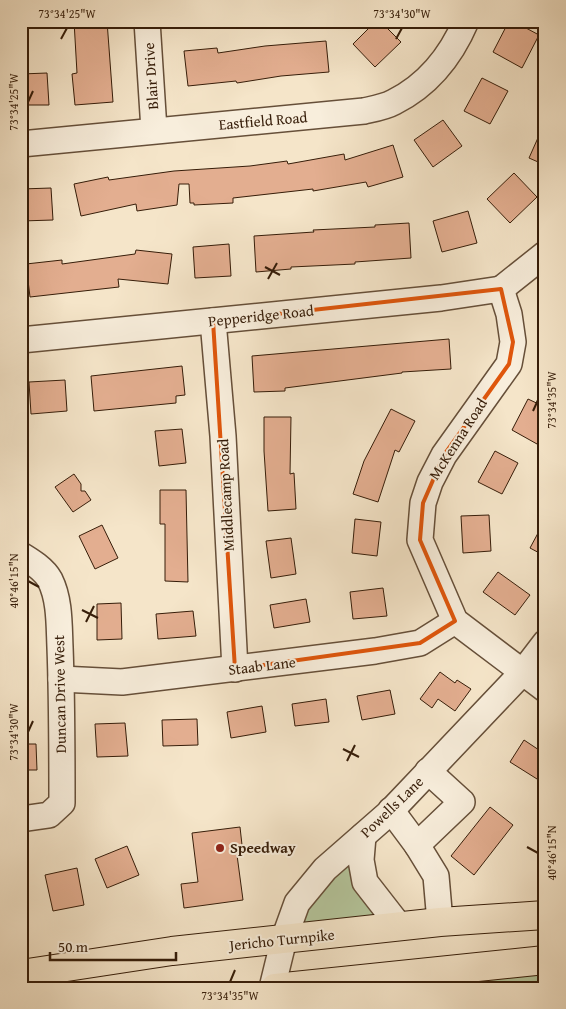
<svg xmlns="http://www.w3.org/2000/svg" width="566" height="1009" viewBox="0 0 566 1009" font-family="'Gentium Book Plus',serif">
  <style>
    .green { fill: #b5c69c; stroke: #767252 }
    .building { fill: #e3ae90; stroke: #361d09 }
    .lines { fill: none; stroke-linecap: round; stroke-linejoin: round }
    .minor-casing { stroke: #664f39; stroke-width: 28 }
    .major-casing { stroke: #361d09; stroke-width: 30 }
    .minor { stroke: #f8eedc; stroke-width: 25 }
    .major { stroke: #f5e5c9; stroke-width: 28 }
    .marked { fill: none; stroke: #df560c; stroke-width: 4; stroke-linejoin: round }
    .ticks { fill: none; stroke: #361d09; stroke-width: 2 }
    .poi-dot { fill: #8f2418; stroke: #f8eedc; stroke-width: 2 }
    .labels { text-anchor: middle; stroke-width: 4; stroke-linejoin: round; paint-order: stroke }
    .street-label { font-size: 15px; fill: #361d09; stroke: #f8eedc }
    .poi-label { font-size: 15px; font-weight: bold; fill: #361d09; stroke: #f8eedc; text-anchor: start }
    .neatline { fill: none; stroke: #361d09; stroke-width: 2 }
    .ticks-label { font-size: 12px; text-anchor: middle; fill: #361d09 }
  </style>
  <rect width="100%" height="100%" fill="#f5e5c9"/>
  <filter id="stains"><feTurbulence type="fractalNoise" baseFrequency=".004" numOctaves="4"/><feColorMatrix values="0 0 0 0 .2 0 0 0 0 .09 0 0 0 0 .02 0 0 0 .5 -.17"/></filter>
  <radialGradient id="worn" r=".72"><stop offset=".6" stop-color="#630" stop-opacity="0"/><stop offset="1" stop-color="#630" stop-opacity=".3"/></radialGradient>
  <g class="green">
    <path d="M355,851L384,920L293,930L304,905Z"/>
    <path d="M545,960V988H275Z"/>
  </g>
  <g class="building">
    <path d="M74,21H107L113,102L75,105L72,74L77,73Z"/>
    <path d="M376,21H380L401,42L375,67L353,44Z"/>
    <path d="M509,21H513L539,35L522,68L493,52Z"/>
    <path d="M326,41L329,72L281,76L237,83L236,81L188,86L184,51L217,48L218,53L265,46Z"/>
    <path d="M47,73L49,105H21V74Z"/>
    <path d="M482,78L508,91L490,124L464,111Z"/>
    <path d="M443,120L462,146L433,167L414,140Z"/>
    <path d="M545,122V165L529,158Z"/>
    <path d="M393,145L403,177L368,187L366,182L313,191V189L233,198V203L194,205V203H190L189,184H179L177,205L137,211L136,204L81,216L74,184L108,177L109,180L174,171L250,166L287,161L288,164L344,154L345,160Z"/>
    <path d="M514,173L537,197L510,223L487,199Z"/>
    <path d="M51,188L53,220L21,221V189Z"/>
    <path d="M468,211L477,243L442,252L433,221Z"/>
    <path d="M409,223L411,258L355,262V264L291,267V269L256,272L254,236L314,232L313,230L375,227V225Z"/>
    <path d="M229,244L231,276L195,278L193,247Z"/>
    <path d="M136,250L172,254L168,284L118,279L119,287L30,297L26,264L62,260V264L135,254Z"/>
    <path d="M449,339L451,369L402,372V373L285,388V391L254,392L252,356Z"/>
    <path d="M182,366L185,395L176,396V403L94,411L91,376Z"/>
    <path d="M65,380L67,411L31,414L29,382Z"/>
    <path d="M528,399L545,407V429L537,444L512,430Z"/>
    <path d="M391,409L415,421L399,452L395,450L378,502L353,494L364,461Z"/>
    <path d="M264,417H291L290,474L294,473L296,509L268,511L264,451Z"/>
    <path d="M182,429L186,463L159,466L155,431Z"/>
    <path d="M495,451L518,463L502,494L478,482Z"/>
    <path d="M74,474L81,484V491H85L91,500L73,512L55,487Z"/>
    <path d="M160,490H186L188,582L165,581V524H160Z"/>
    <path d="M489,515L491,551L463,553L461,516Z"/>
    <path d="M355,519L381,522L377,556L352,553Z"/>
    <path d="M545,520V556L530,548Z"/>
    <path d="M102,525L118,558L95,569L79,536Z"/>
    <path d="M291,538L296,574L271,578L266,541Z"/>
    <path d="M498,572L530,595L515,615L483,592Z"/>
    <path d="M383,588L387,616L353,619L350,592Z"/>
    <path d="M306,599L310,622L274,628L270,605Z"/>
    <path d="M121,603L122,639L97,640V604Z"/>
    <path d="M193,611L196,636L158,639L156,614Z"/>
    <path d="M440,672L455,683L457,680L471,689L455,711L438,699L432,708L420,699Z"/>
    <path d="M390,690L395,714L362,720L357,696Z"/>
    <path d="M326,699L329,722L295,726L292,704Z"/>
    <path d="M262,706L266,732L231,738L227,712Z"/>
    <path d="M197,719L198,745L163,746L162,720Z"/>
    <path d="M125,723L128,756L97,757L95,724Z"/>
    <path d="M524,740L545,754V784L510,762Z"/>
    <path d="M21,744H36L37,770H21Z"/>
    <path d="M490,807L513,825L474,875L451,856Z"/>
    <path d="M240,827L243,854L237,855L243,900L184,908L181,884L198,882L192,833Z"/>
    <path d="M127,846L139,875L107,888L95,859Z"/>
    <path d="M77,868L84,905L53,911L45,875Z"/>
  </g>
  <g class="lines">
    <g class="minor-casing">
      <g id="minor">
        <path d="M147,21L154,130"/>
        <path d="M21,144L364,111C373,109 385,107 394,102C428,85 451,56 466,21"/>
        <path d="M501,289L509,314L513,342L509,364L444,455L430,482L423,503L420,540L455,621L545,689"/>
        <path d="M501,289L545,254"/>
        <path d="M213,321L223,436L235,669"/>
        <path d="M21,340L441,298L501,289"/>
        <path d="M21,555C31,561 44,569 50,580C60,600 59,625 60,647C62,699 62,751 62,803L49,815L21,819"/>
        <path d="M61,679L122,682L375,651L420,643L455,621"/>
        <path d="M391,810L417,845L436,876L440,922"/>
        <path d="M363,836L361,860L365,882L400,927"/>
        <path d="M417,845L462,802L428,771"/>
        <path d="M272,988L284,939L297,903L325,869L389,813L522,673L545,643"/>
      </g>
    </g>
    <g class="major-casing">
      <g id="major">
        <path d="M21,974L172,951L440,922L545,915"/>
        <path d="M275,988L545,960"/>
      </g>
    </g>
    <use href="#minor" class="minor"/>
    <use href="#major" class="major"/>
  </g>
  <path class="marked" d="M501,289L513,342L509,364L444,455L423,503L420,540L455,621L420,643L235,669L213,321Z"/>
  <path class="ticks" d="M61,39L67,28M396,39L402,28M28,102L33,91M265,267L280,275M268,279L277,263M533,411L538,400M28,581L39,587M82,610L98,618M86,622L94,606M28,732L33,721M343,749L359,757M347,761L355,745M527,847L538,853M230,982L235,970"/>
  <circle class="poi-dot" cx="220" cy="848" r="5"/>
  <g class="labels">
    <g class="street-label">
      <text transform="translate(151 76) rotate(-94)" y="5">Blair Drive</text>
      <text transform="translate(263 121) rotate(-5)" y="5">Eastfield Road</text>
      <text transform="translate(261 316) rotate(-6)" y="5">Pepperidge Road</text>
      <text transform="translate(458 439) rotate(-57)" y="5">McKenna Road</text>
      <text transform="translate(226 495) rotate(-93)" y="5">Middlecamp Road</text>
      <text transform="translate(262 666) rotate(-7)" y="5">Staab Lane</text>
      <text transform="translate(60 694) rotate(-91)" y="5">Duncan Drive West</text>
      <text transform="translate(392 807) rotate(-44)" y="5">Powells Lane</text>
      <text transform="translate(282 940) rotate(-6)" y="5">Jericho Turnpike</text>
    </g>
    <g class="poi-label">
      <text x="230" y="853">Speedway</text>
    </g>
  </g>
  <rect width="566" height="1009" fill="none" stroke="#f5e5c9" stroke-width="55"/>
  <path d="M50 952v8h126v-8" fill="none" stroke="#361d09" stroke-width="2.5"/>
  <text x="58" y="952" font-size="15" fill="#361d09" stroke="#f8eedc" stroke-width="4" paint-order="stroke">50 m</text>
  <rect x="28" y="28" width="510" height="954" class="neatline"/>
  <g class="ticks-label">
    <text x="67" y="18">73°34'25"W</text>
    <text x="402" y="18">73°34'30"W</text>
    <text transform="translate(14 102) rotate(-90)" y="4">73°34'25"W</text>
    <text transform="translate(552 400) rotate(-90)" y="4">73°34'35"W</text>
    <text transform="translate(14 581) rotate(-90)" y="4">40°46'15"N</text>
    <text transform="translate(14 732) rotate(-90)" y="4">73°34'30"W</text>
    <text transform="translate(552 853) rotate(-90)" y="4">40°46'15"N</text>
    <text x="230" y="1000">73°34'35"W</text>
  </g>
  <rect width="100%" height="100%" filter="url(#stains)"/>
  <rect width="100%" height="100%" fill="url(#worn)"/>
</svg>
